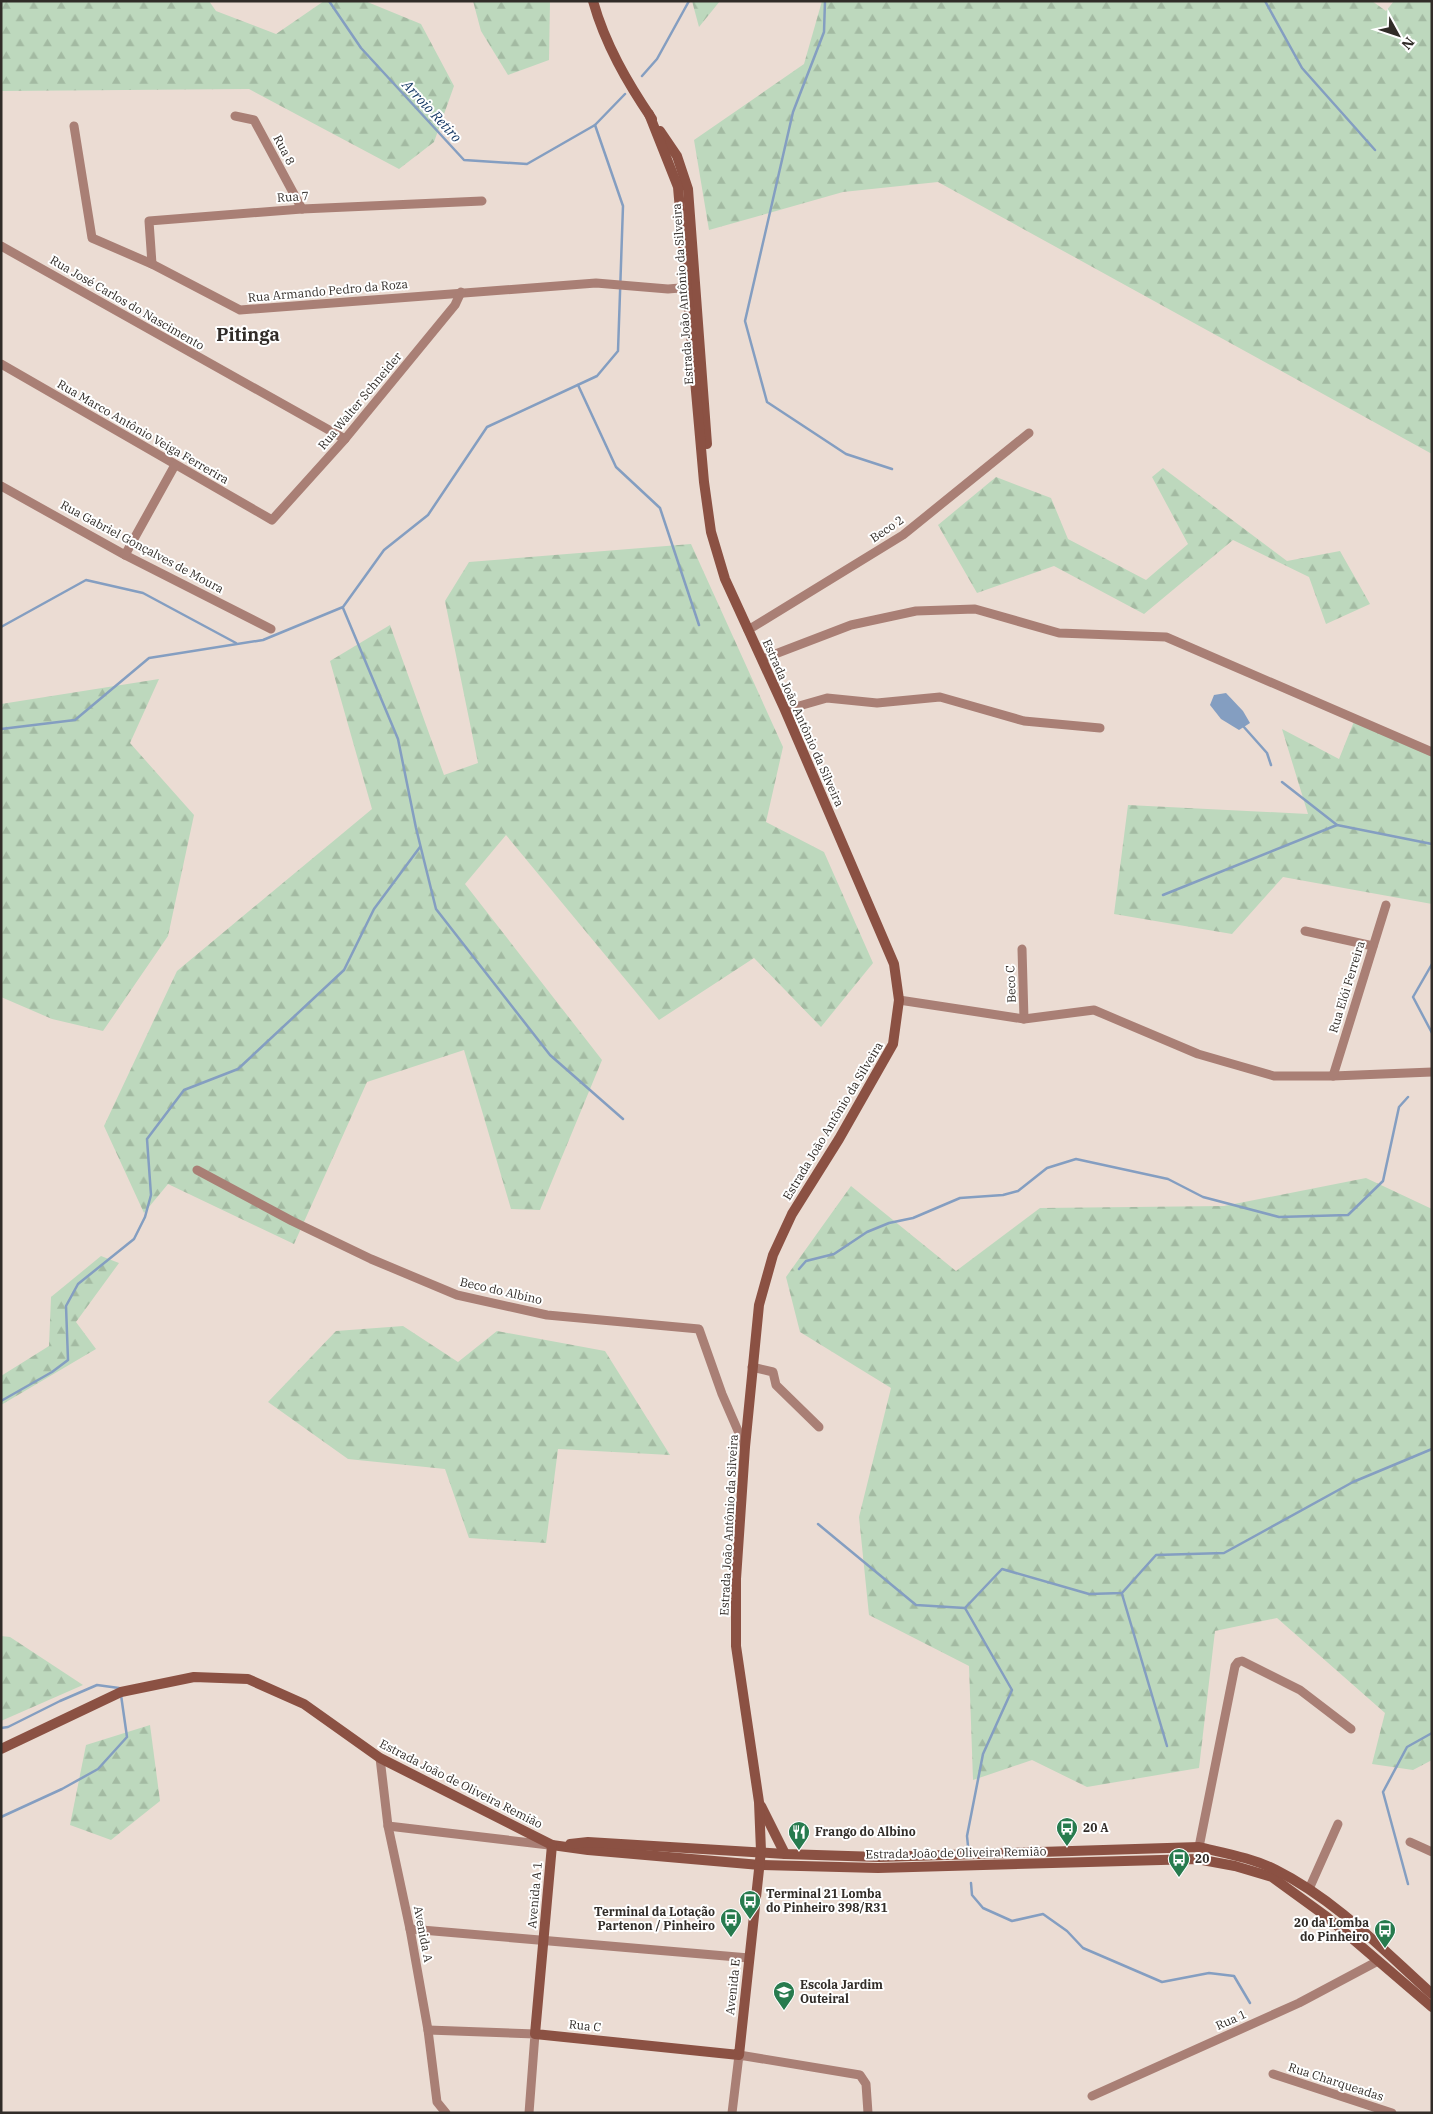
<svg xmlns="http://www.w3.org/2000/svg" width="1433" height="2114" viewBox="0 0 1433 2114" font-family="'IBM Plex Serif',serif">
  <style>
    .forest { fill: url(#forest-firs) }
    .water { fill: #849ec1 }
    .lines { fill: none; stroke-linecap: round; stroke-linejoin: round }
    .stream { stroke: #849ec1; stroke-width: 2.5 }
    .street { stroke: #a97f75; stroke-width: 9 }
    .secondary { stroke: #8b5143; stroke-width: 10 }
    .labels { text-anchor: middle; stroke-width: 4; stroke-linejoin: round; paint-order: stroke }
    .street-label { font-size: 12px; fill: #312c28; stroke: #fff }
    .poi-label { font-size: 12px; font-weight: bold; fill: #312c28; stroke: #fff; text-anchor: start }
    .water-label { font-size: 14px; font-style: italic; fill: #113562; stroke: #fff }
    .district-label { font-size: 18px; font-weight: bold; fill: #312c28; stroke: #fff }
  </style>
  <defs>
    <pattern id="forest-firs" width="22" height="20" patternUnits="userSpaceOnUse" patternTransform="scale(1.25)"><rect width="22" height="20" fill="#bdd8bd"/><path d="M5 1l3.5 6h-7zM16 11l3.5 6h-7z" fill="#a3baa2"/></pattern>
  </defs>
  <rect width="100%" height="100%" fill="#ebdcd3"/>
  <g class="forest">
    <path d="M1,1H209L216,11L276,34L324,1H365L421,24L454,86L434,142L399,169L249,89L1,91Z"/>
    <path d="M473,1H550L549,60L508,75L481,31Z"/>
    <path d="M692,1H720L699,27Z"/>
    <path d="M822,1H1372L1386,11L1394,1H1432V454L938,182L843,192L709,230L694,140L804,64Z"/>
    <path d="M1163,468L1287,561L1340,551L1370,604L1326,624L1309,577L1233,540L1144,614L1054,566L977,593L938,525L996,477L1051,498L1068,539L1146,580L1188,544L1152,477Z"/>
    <path d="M691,544L783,747L766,822L824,852L873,963L821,1027L754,958L659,1020L506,835L465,884L602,1060L540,1210L511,1209L464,1050L367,1082L294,1244L168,1184L144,1213L104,1126L177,971L372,809L330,661L390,625L444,775L478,763L445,601L469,562Z"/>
    <path d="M159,679L130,743L194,815L168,936L103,1031L52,1019L1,997V704Z"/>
    <path d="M1355,719L1432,748V904L1283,877L1232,934L1114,914L1128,805L1308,814L1282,729L1339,759Z"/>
    <path d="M1366,1178L1432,1209V1760L1413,1770L1372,1764L1385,1713L1277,1618L1215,1631L1199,1768L1087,1787L1032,1760L973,1780L969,1666L869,1615L859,1517L891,1388L800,1332L786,1277L851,1186L956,1271L1040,1208L1224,1206Z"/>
    <path d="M101,1256L119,1263L76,1322L96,1349L1,1405V1376L49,1346L51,1297Z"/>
    <path d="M403,1326L458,1362L497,1331L605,1351L670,1455L558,1449L546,1543L469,1538L445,1469L348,1459L268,1402L336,1331Z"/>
    <path d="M1,1636L10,1637L83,1685L1,1721Z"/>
    <path d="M150,1725L160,1801L111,1840L70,1825L86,1745Z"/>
  </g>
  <path class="water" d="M1226,693L1243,711L1250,723L1239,730L1221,719L1210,705L1214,695Z"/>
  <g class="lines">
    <g class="stream">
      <path d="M329,1L361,48L464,160L527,164L595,125L625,94"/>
      <path d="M825,1L824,32L793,112L745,321L767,402L846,454L892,469"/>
      <path d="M1265,1L1302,68L1375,150"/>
      <path d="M642,76L657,59L689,1"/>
      <path d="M578,385L616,467L660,508L699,625"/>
      <path d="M343,608L398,739L416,828L436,909L550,1055L623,1119"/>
      <path d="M1,627L86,580L143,593L236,643"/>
      <path d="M1243,726L1267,753L1271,765"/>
      <path d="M1,729L75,720L149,658L263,640L343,607L384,550L428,515L487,427L597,376L618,351L623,206L595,125"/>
      <path d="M1282,782L1337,825L1432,844"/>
      <path d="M1163,895L1337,825"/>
      <path d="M1432,964L1413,997L1432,1033"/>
      <path d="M799,1269L806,1261L834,1254L867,1232L889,1223L913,1218L960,1198L1003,1195L1018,1191L1047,1168L1076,1159L1168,1179L1203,1197L1279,1217L1348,1215L1383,1181L1399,1107L1408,1097"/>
      <path d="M1,1401L52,1372L68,1360L66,1306L78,1284L134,1239L145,1217L151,1195L147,1139L184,1090L238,1069L344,970L374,909L420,847"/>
      <path d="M818,1524L916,1605L965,1608L1002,1569L1089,1594L1122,1593L1156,1555L1224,1553L1353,1482L1432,1449"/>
      <path d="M1122,1594L1167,1746"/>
      <path d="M965,1608L1012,1690L983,1754L967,1836L968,1846"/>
      <path d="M1,1728L8,1727L60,1701L97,1685L119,1688L120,1690"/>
      <path d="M1,1817L62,1789L98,1769L127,1737L121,1695"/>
      <path d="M971,1883L972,1895L983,1908L1012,1921L1043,1914L1067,1931L1083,1948L1162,1982L1209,1973L1234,1976L1250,2003"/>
      <path d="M1408,1884L1383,1792L1407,1747L1432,1733"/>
    </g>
    <g class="street">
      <path d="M235,116L254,120L302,209"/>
      <path d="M74,126L92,238L152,264L240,310L596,283L668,289L692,287"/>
      <path d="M1,246L345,439"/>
      <path d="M152,264L149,221L302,209L482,201"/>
      <path d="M1,364L272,520L345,439L455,305L461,292"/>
      <path d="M1,486L125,555L271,629"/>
      <path d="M125,555L175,465"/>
      <path d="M748,630L903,535L1029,433"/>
      <path d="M762,659L851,625L916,611L975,609L1059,633L1166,637L1432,752"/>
      <path d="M785,710L827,698L877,703L940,697L1024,721L1100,728"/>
      <path d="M1305,931L1373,946"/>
      <path d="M1022,949L1024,1019"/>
      <path d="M899,1000L1024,1019L1094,1010L1198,1054L1274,1076H1333L1432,1072"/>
      <path d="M1333,1076L1386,905"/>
      <path d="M197,1170L292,1221L371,1259L457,1295L547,1315L699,1329L722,1394L745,1447"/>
      <path d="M752,1367L773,1372L776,1385L819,1427"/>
      <path d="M380,1758L388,1826L410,1929L428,2030L437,2102L446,2113"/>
      <path d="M388,1826L549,1845"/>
      <path d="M1410,1842L1432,1852"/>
      <path d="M1199,1847L1235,1666L1238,1662L1242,1661L1300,1690L1351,1729"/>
      <path d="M1309,1889L1338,1824"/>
      <path d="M410,1929L749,1958"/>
      <path d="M428,2030L535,2034L529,2113"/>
      <path d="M1273,2074L1392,2113"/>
      <path d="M1092,2096L1299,2003L1378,1961"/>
      <path d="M732,2113L739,2055L860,2075L866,2084L868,2113"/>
    </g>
    <g class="secondary">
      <path d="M593,1C605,44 627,82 652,119"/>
      <path d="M660,131L677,156L688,189L707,444"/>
      <path d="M1,1749L121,1692L194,1677L248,1679L304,1704L380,1758L552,1845L588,1850L760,1865L878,1868L1197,1859L1235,1866L1272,1877L1327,1917L1432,2007"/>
      <path d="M761,1806L785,1854"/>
      <path d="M570,1844L588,1842L785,1854L879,1857L1199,1847C1224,1853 1253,1858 1276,1870C1336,1900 1383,1950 1432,1994"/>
      <path d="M552,1845L535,2034L739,2055L761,1851L759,1802L736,1646V1579L745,1447L759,1305L773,1255L792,1214L839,1139L893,1044L899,1000L894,964L785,710L725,579L711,532L704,482L678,187L649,114"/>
    </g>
  </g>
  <defs>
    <g id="bus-pin" transform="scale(1.125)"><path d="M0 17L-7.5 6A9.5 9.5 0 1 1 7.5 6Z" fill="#277b4e" stroke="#fff"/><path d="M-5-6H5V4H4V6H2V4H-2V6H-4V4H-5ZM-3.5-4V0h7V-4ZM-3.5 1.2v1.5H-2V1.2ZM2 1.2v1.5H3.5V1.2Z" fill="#fff"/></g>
    <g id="restaurant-pin" transform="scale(1.125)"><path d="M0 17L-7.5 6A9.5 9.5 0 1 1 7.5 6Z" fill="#277b4e" stroke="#fff"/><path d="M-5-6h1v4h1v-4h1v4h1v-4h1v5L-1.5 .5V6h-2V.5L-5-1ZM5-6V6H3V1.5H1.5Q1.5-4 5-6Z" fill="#fff"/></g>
    <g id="school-pin" transform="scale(1.125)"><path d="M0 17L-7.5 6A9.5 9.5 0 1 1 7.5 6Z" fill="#277b4e" stroke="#fff"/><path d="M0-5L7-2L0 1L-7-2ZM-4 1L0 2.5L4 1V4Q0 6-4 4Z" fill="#fff"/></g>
  </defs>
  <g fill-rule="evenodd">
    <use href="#bus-pin" x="1067" y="1828"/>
    <use href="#restaurant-pin" x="799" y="1832"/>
    <use href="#bus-pin" x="1179" y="1859"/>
    <use href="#bus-pin" x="750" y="1901"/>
    <use href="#bus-pin" x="731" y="1919"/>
    <use href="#bus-pin" x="1385" y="1930"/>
    <use href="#school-pin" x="784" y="1992"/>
  </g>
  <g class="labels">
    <g class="street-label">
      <text transform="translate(284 150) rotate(62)" y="4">Rua 8</text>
      <text transform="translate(293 197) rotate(-4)" y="4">Rua 7</text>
      <text transform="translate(328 291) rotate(-5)" y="4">Rua Armando Pedro da Roza</text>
      <text transform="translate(683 294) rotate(-94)" y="4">Estrada João Antônio da Silveira</text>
      <text transform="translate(127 303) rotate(30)" y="4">Rua José Carlos do Nascimento</text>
      <text transform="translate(360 401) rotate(-50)" y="4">Rua Walter Schneider</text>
      <text transform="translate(143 432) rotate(30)" y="4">Rua Marco Antônio Veiga Ferrerira</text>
      <text transform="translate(887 529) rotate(-34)" y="4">Beco 2</text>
      <text transform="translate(142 547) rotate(28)" y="4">Rua Gabriel Gonçalves de Moura</text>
      <text transform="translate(803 723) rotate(66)" y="4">Estrada João Antônio da Silveira</text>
      <text transform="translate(1011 984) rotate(-92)" y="4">Beco C</text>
      <text transform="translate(1347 987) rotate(-73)" y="4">Rua Elói Ferreira</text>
      <text transform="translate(833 1121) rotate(-59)" y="4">Estrada João Antônio da Silveira</text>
      <text transform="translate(501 1291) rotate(13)" y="4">Beco do Albino</text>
      <text transform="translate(729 1525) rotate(-87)" y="4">Estrada João Antônio da Silveira</text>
      <text transform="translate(461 1784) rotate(27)" y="4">Estrada João de Oliveira Remião</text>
      <text transform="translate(956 1853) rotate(-1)" y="4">Estrada João de Oliveira Remião</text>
      <text transform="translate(535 1895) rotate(-85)" y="4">Avenida A 1</text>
      <text transform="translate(423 1934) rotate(79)" y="4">Avenida A</text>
      <text transform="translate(733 1987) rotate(-84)" y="4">Avenida E</text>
      <text transform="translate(1231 2020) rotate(-24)" y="4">Rua 1</text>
      <text transform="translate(585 2026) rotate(6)" y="4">Rua C</text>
      <text transform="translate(1336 2082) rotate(18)" y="4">Rua Charqueadas</text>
    </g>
    <g class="poi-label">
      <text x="1083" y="1832">20 A</text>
      <text x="815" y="1836">Frango do Albino</text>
      <text x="1195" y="1863">20</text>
      <text x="766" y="1898">Terminal 21 Lomba<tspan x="766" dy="14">do Pinheiro 398/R31</tspan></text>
      <text x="715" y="1916" text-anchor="end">Terminal da Lotação<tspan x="715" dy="14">Partenon / Pinheiro</tspan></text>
      <text x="1369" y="1927" text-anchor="end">20 da Lomba<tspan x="1369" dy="14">do Pinheiro</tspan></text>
      <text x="800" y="1989">Escola Jardim<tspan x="800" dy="14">Outeiral</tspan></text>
    </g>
    <g class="water-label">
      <text transform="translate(432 111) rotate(47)" y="5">Arroio Retiro</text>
    </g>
    <g class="district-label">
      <text x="248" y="341">Pitinga</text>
    </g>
  </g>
  <rect width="1433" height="2114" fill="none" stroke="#312c28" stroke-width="5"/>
  <g transform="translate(1398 35) rotate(130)" stroke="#ffffff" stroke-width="4" paint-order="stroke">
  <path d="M0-4L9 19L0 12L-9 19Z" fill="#312c28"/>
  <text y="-8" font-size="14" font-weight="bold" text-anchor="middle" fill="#312c28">N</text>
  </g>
</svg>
